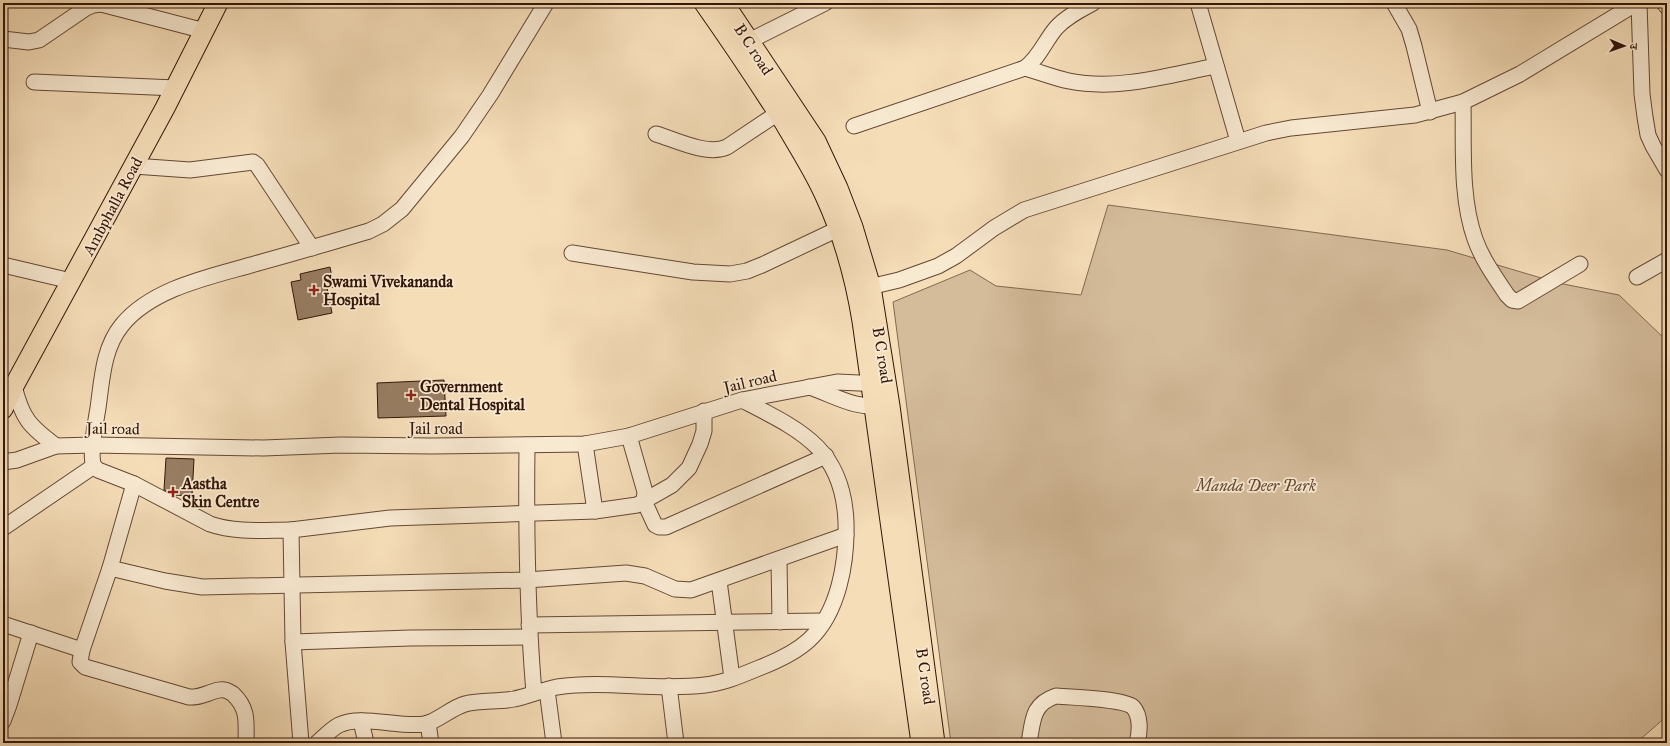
<svg xmlns="http://www.w3.org/2000/svg" width="1670" height="746" viewBox="0 0 1670 746" font-family="'IM FELL Great Primer','Noto Serif Devanagari',serif">
  <style>
    .green { fill: #d4bb9a; stroke: #846850 }
    .building { fill: #987d63; stroke: #341607 }
    .lines { fill: none; stroke-linecap: round; stroke-linejoin: round }
    .minor-casing { stroke: #644833; stroke-width: 17 }
    .major-casing { stroke: #341607; stroke-width: 21 }
    .minor { stroke: #f8e9d1; stroke-width: 15 }
    .major { stroke: #f5ddb8; stroke-width: 19 }
    .poi-dot { fill: #8f2418; stroke: #f8e9d1; stroke-width: 1.5 }
    .labels { text-anchor: middle; stroke-width: 3.5; stroke-linejoin: round; paint-order: stroke }
    .street-label { font-size: 16px; fill: #341607; stroke: #f8e9d1 }
    .poi-label { font-size: 16px; font-weight: bold; fill: #341607; stroke: #f8e9d1; text-anchor: start }
    .park-label { font-size: 16px; font-style: italic; fill: #644833; stroke: #f8e9d1 }
  </style>
  <rect width="100%" height="100%" fill="#f5ddb8"/>
  <filter id="stains"><feTurbulence type="fractalNoise" baseFrequency=".005" numOctaves="4"/><feColorMatrix values="0 0 0 0 .2 0 0 0 0 .09 0 0 0 0 .02 0 0 0 .5 -.17"/></filter>
  <radialGradient id="worn" r=".72"><stop offset=".6" stop-color="#630" stop-opacity="0"/><stop offset="1" stop-color="#630" stop-opacity=".3"/></radialGradient>
  <path class="green" d="M1108,205L1447,250L1558,283L1619,295L1667,341V716L1636,743H951L893,302L970,270L996,286L1081,295Z"/>
  <g class="building">
    <path d="M330,267L334,287L327,288L332,313L298,320L291,282L301,280L300,274Z"/>
    <path d="M444,380L446,416L378,418L377,383Z"/>
    <path d="M166,458L194,459L192,496L174,495L164,490Z"/>
  </g>
  <g class="lines">
    <g class="minor-casing">
      <g id="minor">
        <path d="M1198,3L1238,141"/>
        <path d="M1394,3L1409,29L1414,46L1430,112"/>
        <path d="M1639,3L1642,94L1645,117L1648,135L1653,146L1667,170"/>
        <path d="M1664,3L1667,7"/>
        <path d="M3,39L29,42L39,40L86,8L93,5L101,4L205,31"/>
        <path d="M749,41L825,3"/>
        <path d="M1025,68C1040,72 1054,78 1069,81C1118,91 1169,75 1216,66"/>
        <path d="M34,82L176,88"/>
        <path d="M1463,102C1464,146 1460,197 1475,239C1482,259 1495,277 1507,295L1512,300L1518,301L1580,264"/>
        <path d="M854,126L1025,68C1039,58 1045,41 1056,28C1066,17 1080,10 1093,3"/>
        <path d="M656,134C676,140 707,156 727,147L778,113"/>
        <path d="M134,166L190,170L253,162L257,165L312,248"/>
        <path d="M572,253L693,272L730,274L747,271L762,265L838,229"/>
        <path d="M3,265L71,281"/>
        <path d="M1637,277L1667,260"/>
        <path d="M861,289L899,280L938,266L956,256L994,228L1024,210L1266,133L1291,128L1415,115L1463,102L1520,74L1637,3"/>
        <path d="M14,386C22,418 29,426 56,446"/>
        <path d="M809,387C836,396 854,409 884,406"/>
        <path d="M629,436L645,492L644,501L655,525L659,527H666L826,456"/>
        <path d="M585,444L595,511"/>
        <path d="M527,445C526,528 527,610 534,693"/>
        <path d="M3,462L17,460L56,446L93,445L263,448L341,445L432,446L585,444L629,436L742,400L837,382L881,384"/>
        <path d="M134,484L98,470C98,470 94,466 94,466C89,456 96,420 98,408C102,380 103,348 122,325C153,287 214,276 258,263C295,253 332,242 369,231L383,224L402,209L462,136L490,95L546,3"/>
        <path d="M3,528L94,466"/>
        <path d="M291,530L390,518L595,511L637,505L672,485L689,468L700,444L704,431V411"/>
        <path d="M779,560L780,622"/>
        <path d="M110,568L165,581L202,587L527,580L626,573L645,576L675,589L691,590L846,535"/>
        <path d="M719,581L732,678"/>
        <path d="M3,624L82,650L110,568L134,484L210,524C236,533 265,530 291,530L293,642L301,743"/>
        <path d="M529,625L824,621"/>
        <path d="M293,642L410,638L529,637"/>
        <path d="M82,650L80,662L85,667L189,697C201,698 208,692 219,690C225,689 228,691 233,694C249,709 246,723 246,743"/>
        <path d="M669,686L676,743"/>
        <path d="M547,690L554,743"/>
        <path d="M3,721L9,705L31,633"/>
        <path d="M361,721L366,743"/>
        <path d="M428,723L431,743"/>
        <path d="M317,743C324,737 331,729 339,725C361,714 399,728 425,724C438,721 451,708 465,704C481,700 497,702 514,699C528,696 542,690 557,687C606,680 656,691 705,685C724,683 742,675 759,668C777,661 795,653 809,640C839,612 847,562 846,522C843,448 800,430 742,400"/>
        <path d="M1029,743C1033,720 1032,704 1056,696C1071,697 1124,699 1133,707C1141,716 1140,732 1137,743"/>
      </g>
    </g>
    <g class="major-casing">
      <g id="major">
        <path d="M704,3C732,43 759,83 785,124C799,148 814,171 825,196C843,235 855,278 862,321L921,743"/>
        <path d="M724,3L816,141L838,188L853,227L871,287L890,406L935,743"/>
        <path d="M3,409L14,386L165,108L218,3"/>
      </g>
    </g>
    <use href="#minor" class="minor"/>
    <use href="#major" class="major"/>
  </g>
  <g class="poi-dot">
    <path d="M312 284h4v4h4v4h-4v4h-4v-4h-4v-4h4z"/>
    <path d="M409 389h4v4h4v4h-4v4h-4v-4h-4v-4h4z"/>
    <path d="M171 486h4v4h4v4h-4v4h-4v-4h-4v-4h4z"/>
  </g>
  <g class="labels">
    <g class="street-label">
      <text transform="translate(754 49) rotate(57)" y="6">B C road</text>
      <text transform="translate(112 206) rotate(-62)" y="6">Ambphalla Road</text>
      <text transform="translate(883 355) rotate(81)" y="6">B C road</text>
      <text transform="translate(750 381) rotate(-13)" y="6">Jail road</text>
      <text transform="translate(113 428) rotate(1)" y="6">Jail road</text>
      <text x="436" y="434">Jail road</text>
      <text transform="translate(926 676) rotate(82)" y="6">B C road</text>
    </g>
    <g class="poi-label">
      <text x="323" y="287">Swami Vivekananda<tspan x="323" dy="18">Hospital</tspan></text>
      <text x="420" y="392">Government<tspan x="420" dy="18">Dental Hospital</tspan></text>
      <text x="182" y="489">Aastha<tspan x="182" dy="18">Skin Centre</tspan></text>
    </g>
    <g class="park-label">
      <text x="1256" y="491">Manda Deer Park</text>
    </g>
  </g>
  <rect width="1670" height="746" fill="none" stroke="#f5ddb8" stroke-width="16"/>
  <rect x="4" y="4" width="1662" height="738" fill="none" stroke="#341607" stroke-width="2"/>
  <rect x="8" y="8" width="1654" height="730" fill="none" stroke="#341607"/>
  <g transform="translate(1624 46) rotate(92)" stroke="#f8e9d1" stroke-width="3" paint-order="stroke">
  <path d="M0-3L7 15L0 10L-7 15Z" fill="#341607"/>
  <text y="-6" font-size="11" font-weight="bold" text-anchor="middle" fill="#341607">उ</text>
  </g>
  <rect width="100%" height="100%" filter="url(#stains)"/>
  <rect width="100%" height="100%" fill="url(#worn)"/>
</svg>
